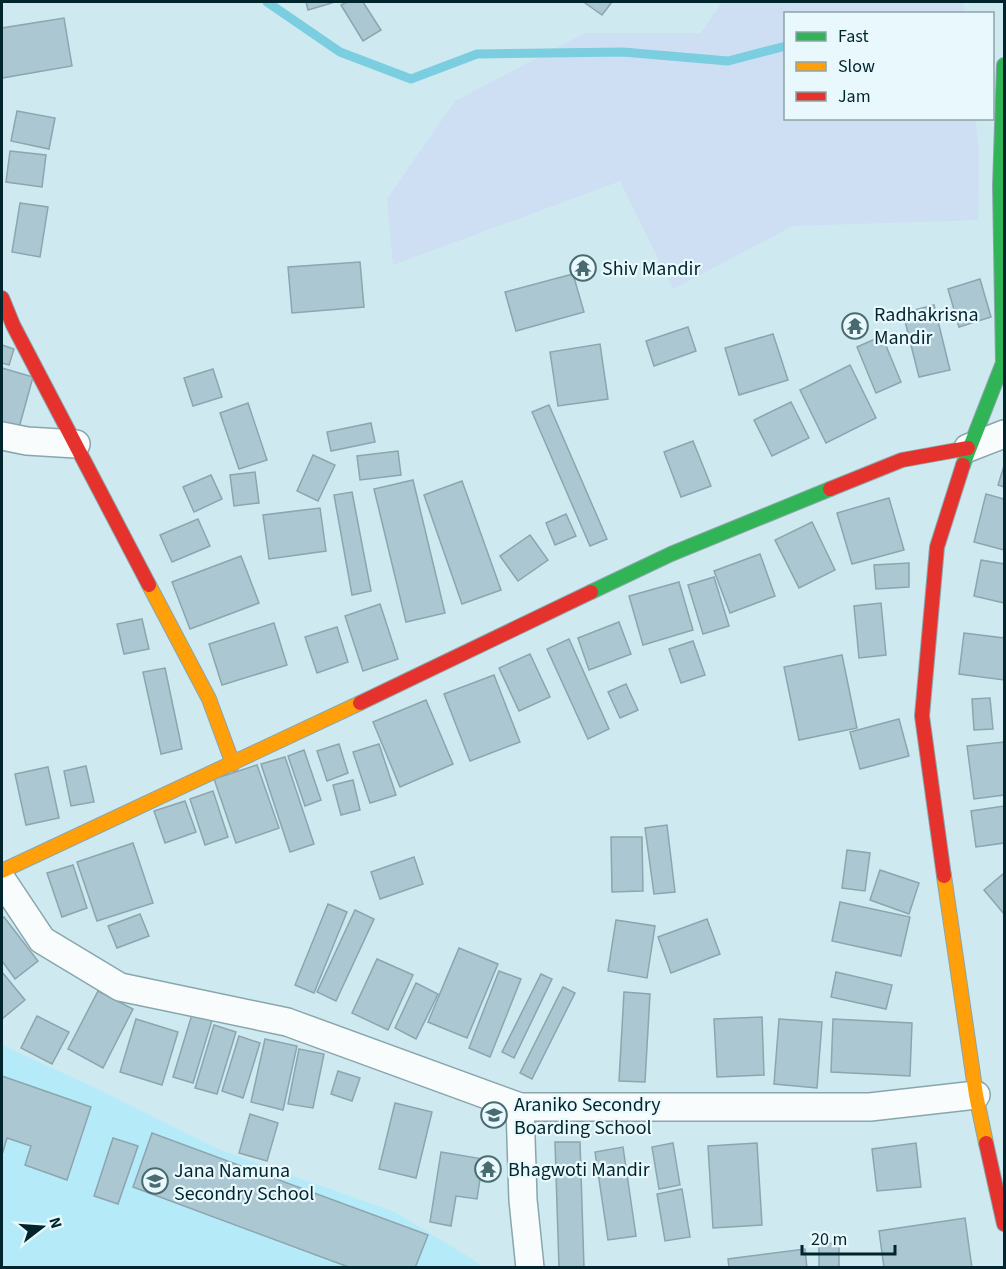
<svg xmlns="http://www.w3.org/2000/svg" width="1006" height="1269" viewBox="0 0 1006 1269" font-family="'Source Sans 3',sans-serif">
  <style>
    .built { fill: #b5ebf8 }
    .green { fill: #cedff3 }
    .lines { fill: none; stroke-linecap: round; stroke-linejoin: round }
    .stream { stroke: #7bcee0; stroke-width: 9 }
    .building { fill: #abc7d2; stroke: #8ca5af; stroke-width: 1.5 }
    .street-casing { stroke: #89a6ac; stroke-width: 30 }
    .fast-casing { stroke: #89a6ac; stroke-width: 16 }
    .slow-casing { stroke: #89a6ac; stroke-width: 16 }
    .jam-casing { stroke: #89a6ac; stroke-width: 16 }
    .street { stroke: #f8fcfd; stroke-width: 27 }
    .fast { stroke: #30b455; stroke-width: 14 }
    .slow { stroke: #ff9f0a; stroke-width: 14 }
    .jam { stroke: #e5322d; stroke-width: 14 }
    .labels { text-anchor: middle; stroke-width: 4.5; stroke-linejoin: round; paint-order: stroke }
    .poi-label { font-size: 20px; fill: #00252d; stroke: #e8f8fc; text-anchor: start }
  </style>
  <rect width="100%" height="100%" fill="#cee9ef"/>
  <path class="built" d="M2,1045L102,1091L220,1150L395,1212L477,1262L482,1267L2,1268Z"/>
  <path class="green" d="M722,2H964L963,13L786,14V118L975,119L979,147L978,220L793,226L673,289L620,181L393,265L387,199L455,101L585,33H701Z"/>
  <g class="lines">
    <path class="stream" d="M267,2L340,52L411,79L477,54L623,52L728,61L786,46"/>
  </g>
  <g class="building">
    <path d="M306,2H332V3L308,10Z"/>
    <path d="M347,2H363L381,30L363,41L341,5Z"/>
    <path d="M586,2H612L602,15L585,3Z"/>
    <path d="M64,18L72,66L2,78V28Z"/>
    <path d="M17,111L55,118L49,149L11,141Z"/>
    <path d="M10,151L46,155L42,187L6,182Z"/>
    <path d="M20,203L48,207L40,257L12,252Z"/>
    <path d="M360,262L364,307L292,313L288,267Z"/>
    <path d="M573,274L584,312L516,331L505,292Z"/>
    <path d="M980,279L991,317L959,327L948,289Z"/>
    <path d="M934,305L950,370L919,377L903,313Z"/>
    <path d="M688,327L696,351L654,366L646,341Z"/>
    <path d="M773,334L788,380L739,395L725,348Z"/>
    <path d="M882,336L901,382L876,393L857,347Z"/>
    <path d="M600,344L608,399L558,406L550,352Z"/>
    <path d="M2,345L14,349L9,365L2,363Z"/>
    <path d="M850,365L876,418L826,443L800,390Z"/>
    <path d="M2,368L33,377L17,435L2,431Z"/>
    <path d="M213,369L222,397L193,406L184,378Z"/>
    <path d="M791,402L809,438L772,456L754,420Z"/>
    <path d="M248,403L267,460L239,469L220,413Z"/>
    <path d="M549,405L607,539L590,546L532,412Z"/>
    <path d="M371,423L375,442L331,451L327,432Z"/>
    <path d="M693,441L711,486L681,497L664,452Z"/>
    <path d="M398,451L401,475L360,480L357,456Z"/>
    <path d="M313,455L335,465L318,501L297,491Z"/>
    <path d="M1004,466V487L998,485Z"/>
    <path d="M255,472L259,503L234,506L230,475Z"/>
    <path d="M211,475L222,499L194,512L183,487Z"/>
    <path d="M413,480L445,613L406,622L374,489Z"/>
    <path d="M462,481L501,590L462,604L424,495Z"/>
    <path d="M352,492L371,591L352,595L334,495Z"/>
    <path d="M986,494L1004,499V550L974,542Z"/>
    <path d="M889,498L904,550L852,564L837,513Z"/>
    <path d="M320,508L326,551L269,559L263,515Z"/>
    <path d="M566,514L576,536L555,545L546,523Z"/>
    <path d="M198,519L210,546L172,562L160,535Z"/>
    <path d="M812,522L835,570L799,588L775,540Z"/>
    <path d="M530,535L548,560L518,581L500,556Z"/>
    <path d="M760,554L775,596L730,613L714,571Z"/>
    <path d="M241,556L259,603L190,629L172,582Z"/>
    <path d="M981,560L1004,564V603L974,596Z"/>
    <path d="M909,563V587L876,589L874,565Z"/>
    <path d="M714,577L729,626L703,634L688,585Z"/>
    <path d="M679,582L693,630L643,645L629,596Z"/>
    <path d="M881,603L886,655L859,658L854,606Z"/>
    <path d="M380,604L398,659L363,671L345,616Z"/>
    <path d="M142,619L149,649L124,654L117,624Z"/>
    <path d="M619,622L631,654L589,670L578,638Z"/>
    <path d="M274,623L287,665L222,685L209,644Z"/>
    <path d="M337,627L348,662L317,673L305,637Z"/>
    <path d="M964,633L1004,638V680L959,674Z"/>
    <path d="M569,639L609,729L588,739L547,649Z"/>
    <path d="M693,641L705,675L681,683L669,649Z"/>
    <path d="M530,654L550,697L519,711L499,668Z"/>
    <path d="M842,655L857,728L799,740L784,667Z"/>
    <path d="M165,668L182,749L161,754L143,672Z"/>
    <path d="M494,675L520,742L470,761L444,694Z"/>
    <path d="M626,684L638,710L620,718L608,692Z"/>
    <path d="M990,698L993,729L974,730L972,699Z"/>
    <path d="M426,700L453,764L400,787L373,722Z"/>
    <path d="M899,719L909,756L860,769L850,732Z"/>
    <path d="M1004,742V795L974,799L967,746Z"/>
    <path d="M339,744L348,773L327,781L317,751Z"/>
    <path d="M379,744L396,795L370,803L353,752Z"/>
    <path d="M304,750L321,800L305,806L288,756Z"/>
    <path d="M285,757L314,844L290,852L261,764Z"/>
    <path d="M257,765L279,828L236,843L214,779Z"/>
    <path d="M86,766L94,802L71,806L64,771Z"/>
    <path d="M48,767L59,818L26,825L15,774Z"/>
    <path d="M353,780L360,810L341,815L333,785Z"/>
    <path d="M213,791L228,837L205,845L190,799Z"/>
    <path d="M185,801L196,832L165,843L154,811Z"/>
    <path d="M1004,806V843L976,847L971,811Z"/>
    <path d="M667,825L675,892L654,894L645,828Z"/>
    <path d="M611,837H642L643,891L612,892Z"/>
    <path d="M133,843L153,903L97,921L77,862Z"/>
    <path d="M847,850L870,853L865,891L842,888Z"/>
    <path d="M414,857L423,884L380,899L371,872Z"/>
    <path d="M73,865L87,908L62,917L47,873Z"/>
    <path d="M880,870L919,883L909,914L870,900Z"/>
    <path d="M1003,874L1004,876V914L984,890Z"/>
    <path d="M840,902L910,917L901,956L832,941Z"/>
    <path d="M328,904L347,912L314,993L295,985Z"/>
    <path d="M355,910L374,919L336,1001L317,992Z"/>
    <path d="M140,914L149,936L117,948L108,926Z"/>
    <path d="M4,917L38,961L15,979L2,961V919Z"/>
    <path d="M707,919L720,954L671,973L658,937Z"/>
    <path d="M616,920L655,926L647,978L608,971Z"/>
    <path d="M459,948L498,964L467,1038L428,1022Z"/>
    <path d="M377,959L413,975L388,1030L352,1013Z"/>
    <path d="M499,971L521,979L490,1057L469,1048Z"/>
    <path d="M2,972L25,1000L2,1019Z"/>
    <path d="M836,972L892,985L886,1009L831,997Z"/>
    <path d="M541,974L552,979L514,1058L502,1052Z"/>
    <path d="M416,983L438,994L416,1039L395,1028Z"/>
    <path d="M563,987L575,993L532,1079L520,1073Z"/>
    <path d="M98,991L133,1009L103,1068L68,1049Z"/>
    <path d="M624,992L650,994L645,1082L619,1081Z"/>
    <path d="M193,1011L213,1017L193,1083L173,1077Z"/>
    <path d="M37,1016L69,1032L52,1064L21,1048Z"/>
    <path d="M762,1017L764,1075L717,1077L714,1019Z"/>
    <path d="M136,1019L178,1032L162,1085L120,1072Z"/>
    <path d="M779,1019L822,1022L817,1088L774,1084Z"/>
    <path d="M833,1019L912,1023L910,1076L831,1072Z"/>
    <path d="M214,1025L236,1032L217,1094L195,1088Z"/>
    <path d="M239,1036L260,1043L243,1098L222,1091Z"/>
    <path d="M265,1039L297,1046L283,1110L251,1102Z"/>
    <path d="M299,1049L324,1054L313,1108L288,1104Z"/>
    <path d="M338,1071L360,1078L352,1101L331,1094Z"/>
    <path d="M2,1076L91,1107L67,1180L25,1165L31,1146L7,1138L2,1155Z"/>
    <path d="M395,1103L432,1112L416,1178L379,1169Z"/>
    <path d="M250,1114L278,1123L267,1161L239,1153Z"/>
    <path d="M152,1133L428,1235L415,1268H351L133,1187Z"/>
    <path d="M113,1138L138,1146L118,1204L94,1196Z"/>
    <path d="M555,1142H580L584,1268H559Z"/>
    <path d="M673,1143L680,1185L659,1189L652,1147Z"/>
    <path d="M757,1143L762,1225L713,1228L708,1146Z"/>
    <path d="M916,1143L921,1187L877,1191L872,1149Z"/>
    <path d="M623,1147L636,1236L608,1240L595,1152Z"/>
    <path d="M441,1152L483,1159L477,1199L456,1196L451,1226L430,1222Z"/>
    <path d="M682,1189L690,1237L665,1241L657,1194Z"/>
    <path d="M965,1218L972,1268H884L879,1231Z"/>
    <path d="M839,1243V1268H819V1244Z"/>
    <path d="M805,1249L807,1268H729L728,1259Z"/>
  </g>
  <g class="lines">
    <g class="street-casing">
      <g id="street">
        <path d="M2,436L27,441L76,444"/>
        <path d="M968,448L1004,434"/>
        <path d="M2,880L42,940L120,987L287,1022L520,1107H870L976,1095"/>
        <path d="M520,1107L523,1200L530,1268"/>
      </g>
    </g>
    <g class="fast-casing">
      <g id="fast">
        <path d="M963,465L1003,363L1000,186L1004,65"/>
        <path d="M591,592L671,554L830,489"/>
      </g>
    </g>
    <g class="slow-casing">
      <g id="slow">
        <path d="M149,585L209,699L233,764"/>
        <path d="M2,871L360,703"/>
        <path d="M944,876L976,1095L986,1143"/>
      </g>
    </g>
    <g class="jam-casing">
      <g id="jam">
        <path d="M2,298L13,325L149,585"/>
        <path d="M830,489L902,460L968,448"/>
        <path d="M360,703L591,592"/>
        <path d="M944,876L922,716L937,547L963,465"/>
        <path d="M986,1143L1004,1224"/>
      </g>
    </g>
    <use href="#street" class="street"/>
    <use href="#fast" class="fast"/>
    <use href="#slow" class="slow"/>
    <use href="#jam" class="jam"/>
  </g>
  <defs>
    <g id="temple-ring" transform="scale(1.35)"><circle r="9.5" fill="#e8f8fc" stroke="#486a71" stroke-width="1.5"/><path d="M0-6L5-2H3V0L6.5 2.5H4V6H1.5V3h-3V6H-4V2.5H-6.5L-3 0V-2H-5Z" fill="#486a71"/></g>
    <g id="school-ring" transform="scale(1.35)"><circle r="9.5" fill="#e8f8fc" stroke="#486a71" stroke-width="1.5"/><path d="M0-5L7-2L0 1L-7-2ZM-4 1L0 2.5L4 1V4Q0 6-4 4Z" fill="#486a71"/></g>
  </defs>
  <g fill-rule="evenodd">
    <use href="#temple-ring" x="583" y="268"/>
    <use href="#temple-ring" x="855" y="326"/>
    <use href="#school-ring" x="494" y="1115"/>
    <use href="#temple-ring" x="488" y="1169"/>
    <use href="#school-ring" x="155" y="1181"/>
  </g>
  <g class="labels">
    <g class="poi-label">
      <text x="602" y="275">Shiv Mandir</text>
      <text x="874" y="321">Radhakrisna<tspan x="874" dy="23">Mandir</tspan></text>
      <text x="514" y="1111">Araniko Secondry<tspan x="514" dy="23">Boarding School</tspan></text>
      <text x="508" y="1176">Bhagwoti Mandir</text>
      <text x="174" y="1177">Jana Namuna<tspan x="174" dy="23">Secondry School</tspan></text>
    </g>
  </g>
  <rect width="1006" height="1269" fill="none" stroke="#00252d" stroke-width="6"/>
  <rect x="784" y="12" width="210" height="108" fill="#e8f8fc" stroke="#8ba4a9" stroke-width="1.5"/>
  <rect x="796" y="32" width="30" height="9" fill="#30b455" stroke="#8ba4a9" stroke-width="1.5"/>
  <text x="838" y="42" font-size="18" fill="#00252d">Fast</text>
  <rect x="796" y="62" width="30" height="9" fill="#ff9f0a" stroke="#8ba4a9" stroke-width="1.5"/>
  <text x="838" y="72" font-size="18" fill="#00252d">Slow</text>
  <rect x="796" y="92" width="30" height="9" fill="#e5322d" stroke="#8ba4a9" stroke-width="1.5"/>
  <text x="838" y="102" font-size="18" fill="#00252d">Jam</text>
  <g transform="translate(42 1227) rotate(73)" stroke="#e8f8fc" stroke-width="4.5" paint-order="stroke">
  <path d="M0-4.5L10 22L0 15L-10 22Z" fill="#00252d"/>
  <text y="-9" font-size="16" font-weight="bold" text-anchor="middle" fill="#00252d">N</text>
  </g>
  <path d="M802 1245v9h93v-9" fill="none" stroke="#00252d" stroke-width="3"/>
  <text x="811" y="1245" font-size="18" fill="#00252d" stroke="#e8f8fc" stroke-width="4.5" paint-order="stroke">20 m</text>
</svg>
